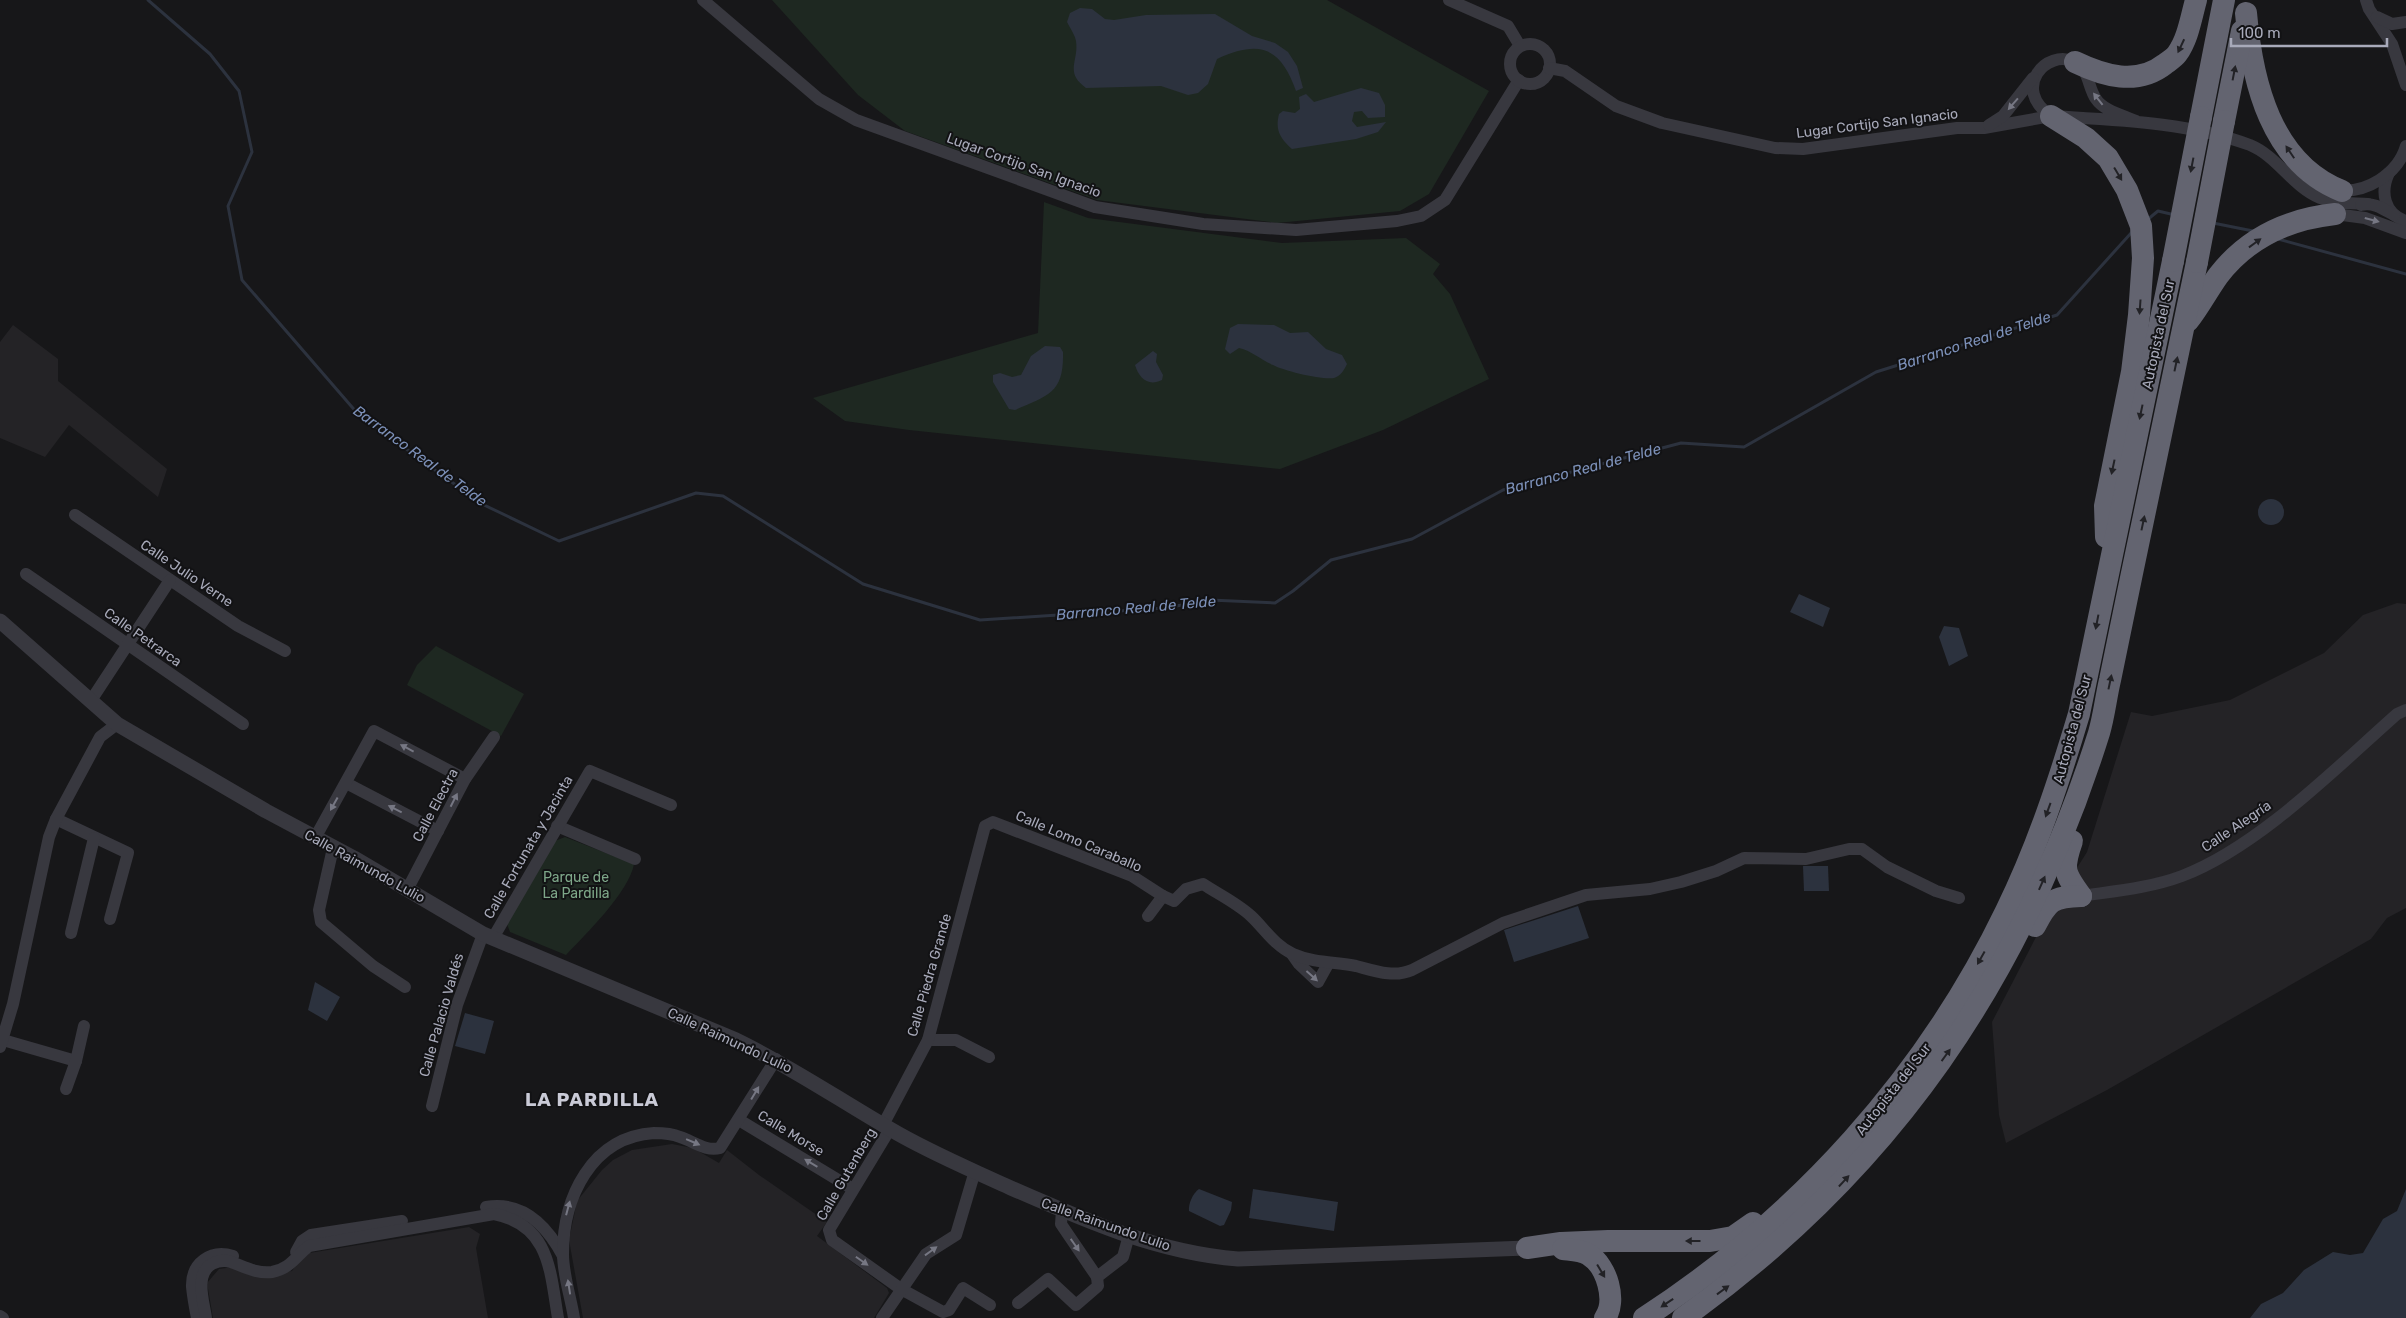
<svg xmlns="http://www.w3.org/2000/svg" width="2406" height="1318" viewBox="0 0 2406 1318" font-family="Rubik,sans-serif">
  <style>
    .built { fill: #242326 }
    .green { fill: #1e2821 }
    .water { fill: #2c323e }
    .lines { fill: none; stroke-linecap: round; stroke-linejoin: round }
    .stream { stroke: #2c323e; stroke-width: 3 }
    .minor { stroke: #38383f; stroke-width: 12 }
    .tertiary { stroke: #38383f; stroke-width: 15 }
    .motorway { stroke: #636470; stroke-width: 22 }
    .motorway-bridge { stroke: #636470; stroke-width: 22 }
    .oneway { fill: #222226 }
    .oneway2 { fill: #767783 }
    .labels { text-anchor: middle; stroke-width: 4; stroke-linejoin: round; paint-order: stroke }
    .street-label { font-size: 14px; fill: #a8aaba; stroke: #121214 }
    .park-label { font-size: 14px; fill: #7ea789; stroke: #121214 }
    .water-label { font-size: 15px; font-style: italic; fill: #7c90b8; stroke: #121214 }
    .district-label { font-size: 19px; font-weight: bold; letter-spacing: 1px; fill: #c9cad6; stroke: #121214 }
  </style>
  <rect width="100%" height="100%" fill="#171719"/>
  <g class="built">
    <path d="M13,325L58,359V381L167,469L158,497L69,425L45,457L0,438V342Z"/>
    <path d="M2397,603L2406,604V908L2387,918L2371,939L2107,1090L2006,1143L1999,1115L1992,1022L2049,912L2087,852L2131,712L2152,716L2230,700L2324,653L2363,615Z"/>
    <path d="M672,1144L693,1148L719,1163L727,1150L759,1175L827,1222L817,1236L887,1288L889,1293L874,1318H583L569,1240L577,1201L602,1170L613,1160L632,1150Z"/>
    <path d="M469,1227L480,1234L476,1248L488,1318H213L207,1283L219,1269L233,1267L254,1274L292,1271L303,1254Z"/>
  </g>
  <g class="green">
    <path d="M772,0H1327L1489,91L1429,194L1400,211L1277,223L1097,200L905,131L858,95Z"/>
    <path d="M1044,202L1088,218L1282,243L1406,238L1440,264L1433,274L1450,294L1489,379L1383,430L1280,469L909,430L845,421L813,398L1038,333Z"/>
    <path d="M436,646L524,694L501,736L407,685L417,665Z"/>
    <path d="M565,837L634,864C629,892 586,934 566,955L510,932L507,924L555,841Z"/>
  </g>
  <g class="water">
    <path d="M1080,8L1092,9L1105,19L1114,20L1146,15L1215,14L1252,36L1275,43L1288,52L1297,66L1303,88L1296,91C1280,46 1259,40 1217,59L1208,84L1198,93L1188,95L1161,86L1086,88C1064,72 1079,62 1076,41C1075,35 1070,28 1067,22L1070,13Z"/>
    <path d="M1361,88L1379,93L1385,105V117L1368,118L1362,111L1354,112L1352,121L1357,127L1386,122L1378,132L1356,139L1292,149C1280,138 1275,130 1279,114L1283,111L1295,113L1300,109L1299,97L1306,94L1314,102Z"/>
    <path d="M1238,324L1274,325L1290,333L1308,332L1326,349L1342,355L1347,364C1344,370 1341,376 1334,378C1322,380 1284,371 1273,365C1261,360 1252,351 1239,348L1230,354L1225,349L1230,328Z"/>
    <path d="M1045,346L1060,347L1063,352C1064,393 1049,395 1015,410L1009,409L993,382V375L1000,373L1012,377L1021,375L1031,356Z"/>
    <path d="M1153,351L1157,354L1156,362L1163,375L1162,380C1148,387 1139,378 1135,365Z"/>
    <circle cx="2271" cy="512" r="13"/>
    <path d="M1799,594L1830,608L1823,627L1790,612Z"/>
    <path d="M1944,626L1959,628L1968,656L1949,666L1939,637Z"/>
    <path d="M1803,866H1828L1829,891H1804Z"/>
    <path d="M1578,906L1589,938L1514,962L1504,930Z"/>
    <path d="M315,982L340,997L327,1021L308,1010Z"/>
    <path d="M465,1013L494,1021L485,1054L455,1046Z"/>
    <path d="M1199,1189L1232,1202L1231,1210L1224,1225L1220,1226L1189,1211C1188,1204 1193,1193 1199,1189Z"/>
    <path d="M1253,1189L1338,1202L1334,1231L1249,1218Z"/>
    <path d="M2406,1189V1318H2250L2261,1304L2283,1293L2304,1270L2333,1252L2350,1255L2363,1253L2383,1219L2397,1211Z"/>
  </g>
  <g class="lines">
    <g class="stream">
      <path d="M148,0L210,54L239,91L252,152L228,206L242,280L358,414L482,504L559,541L696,493L723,496L863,584L980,620L1165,608L1210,600L1275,603L1293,591L1331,560L1412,539L1503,490L1681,443L1744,447L1876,372L2057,315L2132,232"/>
      <path d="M2147,220L2158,211L2175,215"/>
      <path d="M2213,223L2253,231"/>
      <path d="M2278,239L2406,274"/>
    </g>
    <g class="minor">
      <path d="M703,0L819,99L856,120L1095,207L1203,224L1296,230L1397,221L1421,216L1445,200L1519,80"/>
      <path d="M1449,0L1508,26L1520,46"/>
      <path d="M2366,0L2369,9L2392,44L2406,85"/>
      <path d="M2377,17L2392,24L2406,22"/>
      <circle cx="1530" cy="64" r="20"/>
      <path d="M1549,68L1565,71L1616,106L1662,123L1775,148L1803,149L1957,128H1984L2051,116"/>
      <path d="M2136,121C2123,115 2104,111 2096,99C2088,88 2089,69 2075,62C2046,48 2011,89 2051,116C2115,120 2189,122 2250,145C2277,156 2293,187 2320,198C2335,204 2352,203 2368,204"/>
      <path d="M1989,125L2003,116L2033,78"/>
      <path d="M2389,173C2380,192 2384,214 2406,221"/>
      <path d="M2337,190C2366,194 2398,174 2406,146"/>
      <path d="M2361,205C2374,202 2383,209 2394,215"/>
      <path d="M2335,214L2365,218L2406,233"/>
      <path d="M75,515L238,626L285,651"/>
      <path d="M26,574L243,724"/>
      <path d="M90,702L170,580"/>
      <path d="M346,783L438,831"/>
      <path d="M56,819L128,853L110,919"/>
      <path d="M557,826L635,859"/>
      <path d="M315,838L374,731L465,779"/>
      <path d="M333,848L319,910L321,922L373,966L405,987"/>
      <path d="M407,890L465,779L494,737"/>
      <path d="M2081,896C2115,891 2150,888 2182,876C2258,847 2336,768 2397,714L2406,710"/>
      <path d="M1148,916L1163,896"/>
      <path d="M71,933L94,838"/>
      <path d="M493,938L590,771L671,805"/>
      <path d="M1292,954L1299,964L1318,982L1328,964"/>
      <path d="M3,1040L76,1061"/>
      <path d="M928,1040H956L989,1057"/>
      <path d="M0,1047L13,1004L49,837L56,819L100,737L117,724"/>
      <path d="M66,1089L76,1061L84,1026"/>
      <path d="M432,1106L457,1005L483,934"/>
      <path d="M739,1120L853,1189"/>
      <path d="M883,1125L928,1040L985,826L993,822L1132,876L1163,896L1174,901L1186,889L1203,884C1218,894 1237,903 1251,916C1264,928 1275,946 1293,954C1313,963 1336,962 1356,966C1375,971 1394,978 1412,970L1503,923L1586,895L1650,889L1681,882L1716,871L1744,858L1806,859L1849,849H1862L1887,867L1936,891L1959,898"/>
      <path d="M890,1129L829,1230L832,1240L901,1289L943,1312L949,1310L963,1288L990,1305"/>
      <path d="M486,1207C523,1201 547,1226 563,1256"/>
      <path d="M296,1252L302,1241L311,1235L402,1221"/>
      <path d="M1097,1277L1123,1257L1129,1235"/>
      <path d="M1018,1303L1048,1279L1076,1305L1098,1286L1097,1277L1061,1224L1062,1211"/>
      <path d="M0,1316L3,1318"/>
      <path d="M197,1318C195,1308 193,1297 192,1287C191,1263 211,1249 233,1256"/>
      <path d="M206,1318C204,1302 194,1274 212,1264C218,1261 225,1260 231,1262C245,1267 257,1274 272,1272C290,1269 296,1256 309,1246L494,1214C550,1225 550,1271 558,1318"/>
      <path d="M574,1318C571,1298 563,1275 563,1254C563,1198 591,1137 654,1133C662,1133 673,1134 680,1137C693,1141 706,1152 720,1148L776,1059"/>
      <path d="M882,1318L926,1254L956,1235L975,1171"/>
    </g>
    <path class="tertiary" d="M0,621L117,724L266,811L354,858L483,934L736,1040C790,1066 838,1099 890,1129C927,1151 963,1166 1002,1184C1077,1217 1156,1253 1238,1259L1527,1248"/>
    <g class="motorway">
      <path d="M2246,13C2252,82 2271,163 2342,191"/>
      <path d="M2075,62C2104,76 2137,86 2165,64C2169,61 2174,58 2177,54C2188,39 2191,18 2196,0"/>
      <path d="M2051,116L2086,138L2108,158L2127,190L2141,226L2143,258L2139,315L2132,372L2105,506L2106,537"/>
      <path d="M2201,117L2224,0"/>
      <path d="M2224,121L2242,31"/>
      <path d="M2188,321C2199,307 2208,290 2218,276C2247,238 2289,219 2335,214"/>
      <path d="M2072,841C2062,869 2064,873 2081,896"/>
      <path d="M2035,926C2048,901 2052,897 2081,896"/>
      <path d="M1527,1248L1561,1243L1608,1241H1710L1733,1237L1753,1223"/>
      <path d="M1563,1249C1571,1250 1582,1250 1589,1255C1607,1266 1617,1301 1605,1318"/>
      <path d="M1644,1318C1798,1218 1926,1077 2006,911C2037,848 2059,781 2079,714L2173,261"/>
      <path d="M1683,1318C1892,1169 2022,977 2099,733C2104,716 2106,697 2110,680C2117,646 2124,612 2131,578C2153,473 2175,367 2197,262"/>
    </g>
    <g class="motorway-bridge">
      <path d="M2173,261L2201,117"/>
      <path d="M2197,262L2224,121"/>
    </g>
  </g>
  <defs><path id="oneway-solid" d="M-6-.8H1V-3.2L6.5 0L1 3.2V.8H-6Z" transform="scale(1.25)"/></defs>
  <g class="oneway">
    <use href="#oneway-solid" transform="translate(2181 46) rotate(115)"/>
    <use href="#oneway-solid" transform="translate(2234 73) rotate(-79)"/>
    <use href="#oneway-solid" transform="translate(2290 152) rotate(-124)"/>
    <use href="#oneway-solid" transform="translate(2192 165) rotate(101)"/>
    <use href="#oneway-solid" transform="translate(2118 174) rotate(59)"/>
    <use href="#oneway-solid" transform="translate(2255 243) rotate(-36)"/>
    <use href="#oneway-solid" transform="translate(2140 307) rotate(94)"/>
    <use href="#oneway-solid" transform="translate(2176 364) rotate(-78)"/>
    <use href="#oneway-solid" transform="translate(2141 412) rotate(102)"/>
    <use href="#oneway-solid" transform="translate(2113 467) rotate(102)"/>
    <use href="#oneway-solid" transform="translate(2143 523) rotate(-78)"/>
    <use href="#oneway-solid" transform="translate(2097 622) rotate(101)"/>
    <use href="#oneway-solid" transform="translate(2110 682) rotate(-78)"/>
    <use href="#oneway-solid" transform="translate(2048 810) rotate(110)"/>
    <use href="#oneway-solid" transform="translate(2042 883) rotate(-66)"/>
    <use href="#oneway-solid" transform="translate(1981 958) rotate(119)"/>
    <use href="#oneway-solid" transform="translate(1946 1055) rotate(-54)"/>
    <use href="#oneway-solid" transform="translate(1844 1181) rotate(-47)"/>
    <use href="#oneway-solid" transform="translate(1693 1241) rotate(180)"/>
    <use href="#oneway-solid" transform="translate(1601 1271) rotate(59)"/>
    <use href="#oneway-solid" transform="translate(1723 1290) rotate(-36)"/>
    <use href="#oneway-solid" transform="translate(1667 1303) rotate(146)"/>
  </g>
  <g class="oneway2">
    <use href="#oneway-solid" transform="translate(2098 99) rotate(-128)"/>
    <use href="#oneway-solid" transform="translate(2013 104) rotate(131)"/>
    <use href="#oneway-solid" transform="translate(2372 220) rotate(15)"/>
    <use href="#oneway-solid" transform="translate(407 748) rotate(-152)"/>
    <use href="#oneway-solid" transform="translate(454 800) rotate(-63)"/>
    <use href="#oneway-solid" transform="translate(334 804) rotate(119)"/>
    <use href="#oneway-solid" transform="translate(395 809) rotate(-153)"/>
    <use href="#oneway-solid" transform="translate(1312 976) rotate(42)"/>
    <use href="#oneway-solid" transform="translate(755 1093) rotate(-59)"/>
    <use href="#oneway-solid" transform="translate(693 1142) rotate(23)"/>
    <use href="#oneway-solid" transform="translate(811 1163) rotate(-149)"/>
    <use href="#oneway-solid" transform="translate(568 1208) rotate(-75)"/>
    <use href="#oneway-solid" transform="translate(1075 1245) rotate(55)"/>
    <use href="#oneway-solid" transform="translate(931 1251) rotate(-36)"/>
    <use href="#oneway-solid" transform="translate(862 1261) rotate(35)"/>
    <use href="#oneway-solid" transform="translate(569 1287) rotate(-99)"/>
  </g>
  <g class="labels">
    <g class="street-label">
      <text transform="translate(1877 123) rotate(-7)" y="5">Lugar Cortijo San Ignacio</text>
      <text transform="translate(1024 165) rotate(20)" y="5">Lugar Cortijo San Ignacio</text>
      <text transform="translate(2158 334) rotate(-78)" y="5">Autopista del Sur</text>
      <text transform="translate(187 573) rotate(34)" y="5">Calle Julio Verne</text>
      <text transform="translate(143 637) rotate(35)" y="5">Calle Petrarca</text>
      <text transform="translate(2072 729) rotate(-75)" y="5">Autopista del Sur</text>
      <text transform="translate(435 805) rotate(-62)" y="5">Calle Electra</text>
      <text transform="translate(2236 826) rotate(-34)" y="5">Calle Alegría</text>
      <text transform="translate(1079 841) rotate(23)" y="5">Calle Lomo Caraballo</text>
      <text transform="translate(528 847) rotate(-60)" y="5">Calle Fortunata y Jacinta</text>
      <text transform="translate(365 866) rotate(29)" y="5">Calle Raimundo Lulio</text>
      <text transform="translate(929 975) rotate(-74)" y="5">Calle Piedra Grande</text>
      <text transform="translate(441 1015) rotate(-74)" y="5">Calle Palacio Valdés</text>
      <text transform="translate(730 1040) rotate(25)" y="5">Calle Raimundo Lulio</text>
      <text transform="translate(1893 1089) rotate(-52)" y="5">Autopista del Sur</text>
      <text transform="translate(791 1133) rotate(31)" y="5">Calle Morse</text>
      <text transform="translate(846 1174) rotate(-60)" y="5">Calle Gutenberg</text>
      <text transform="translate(1106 1224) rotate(19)" y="5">Calle Raimundo Lulio</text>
    </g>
    <g class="park-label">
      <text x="576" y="882">Parque de<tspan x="576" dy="16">La Pardilla</tspan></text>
    </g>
    <g class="water-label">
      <text transform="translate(1974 341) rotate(-18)" y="5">Barranco Real de Telde</text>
      <text transform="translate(420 456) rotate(36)" y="5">Barranco Real de Telde</text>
      <text transform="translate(1583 469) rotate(-15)" y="5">Barranco Real de Telde</text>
      <text transform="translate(1136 608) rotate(-5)" y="5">Barranco Real de Telde</text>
    </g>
    <g class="district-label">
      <text x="592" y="1106">LA PARDILLA</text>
    </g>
  </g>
  <path d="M2231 38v8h156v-8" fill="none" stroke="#a8aaba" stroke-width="2.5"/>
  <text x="2238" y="38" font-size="15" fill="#a8aaba" stroke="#121214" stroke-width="4" paint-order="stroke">100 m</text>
</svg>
